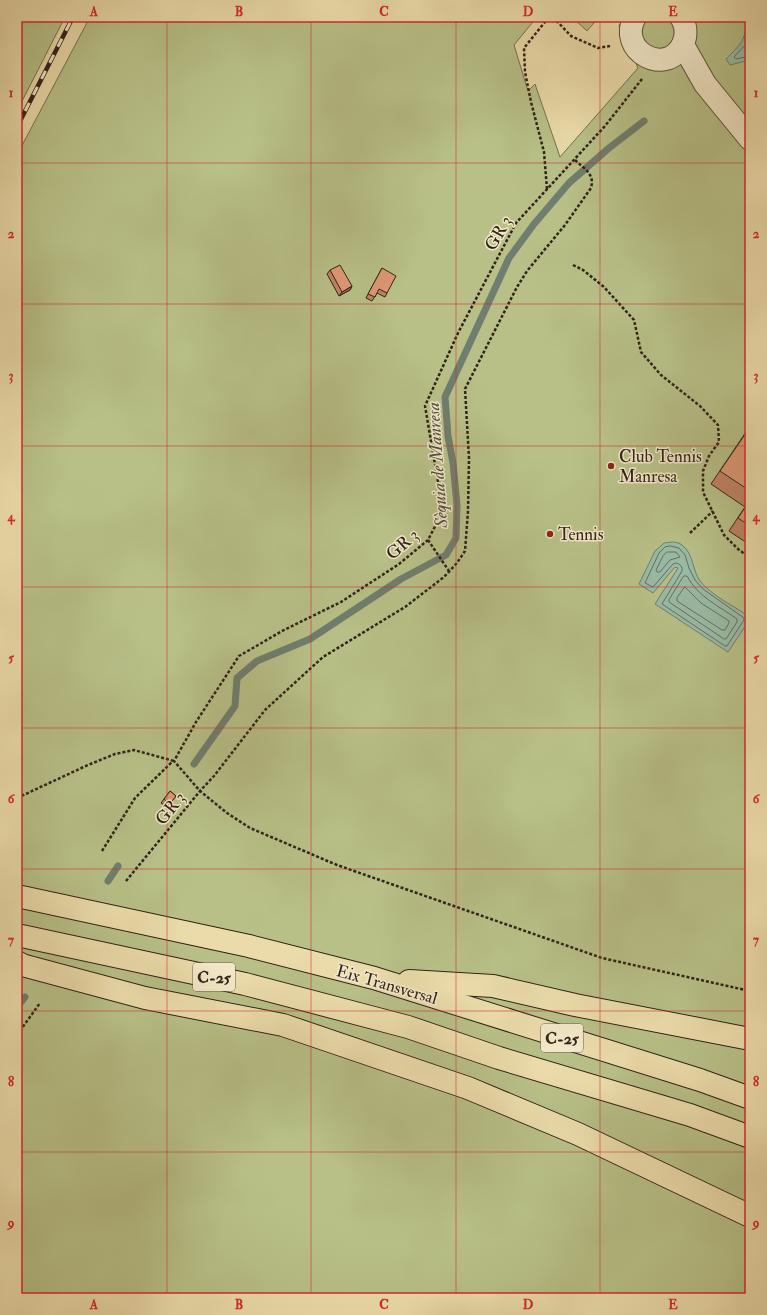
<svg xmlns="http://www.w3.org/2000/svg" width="767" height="1315" viewBox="0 0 767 1315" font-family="'IM FELL Double Pica',serif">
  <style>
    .green { fill: #b8c088; stroke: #747151 }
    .water { fill: #99bba6; stroke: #6f7e6e }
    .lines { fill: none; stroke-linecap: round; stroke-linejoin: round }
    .shore { stroke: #646e60; stroke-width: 1 }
    .stream { stroke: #6f7e6e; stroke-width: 7 }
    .street-casing { stroke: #5f503e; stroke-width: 24 }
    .highway-casing { stroke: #30221a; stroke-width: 24 }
    .path { stroke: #30221a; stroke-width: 2.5; stroke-dasharray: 3 2; stroke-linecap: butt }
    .street { stroke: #f2e8c8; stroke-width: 22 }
    .highway { stroke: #ebdbaa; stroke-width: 22 }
    .rail-casing { stroke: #30221a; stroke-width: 4.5 }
    .rail { stroke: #f2e8c8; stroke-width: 3; stroke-dasharray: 9; stroke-linecap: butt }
    .wall { fill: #bf8365; stroke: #30221a }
    .shaded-wall { fill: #9b6a52; stroke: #30221a }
    .building { fill: #de9875; stroke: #30221a }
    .grid { fill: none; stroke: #d62828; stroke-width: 1; stroke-opacity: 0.55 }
    .poi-dot { fill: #8f2418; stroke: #f2e8c8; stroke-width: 1.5 }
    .labels { text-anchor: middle; stroke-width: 3; stroke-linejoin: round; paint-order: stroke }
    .shield { fill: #f2e8c8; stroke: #6a5d4e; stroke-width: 1 }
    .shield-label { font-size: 16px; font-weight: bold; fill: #30221a }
    .street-label { font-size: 17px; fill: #30221a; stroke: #f2e8c8 }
    .poi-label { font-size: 17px; fill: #30221a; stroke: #f2e8c8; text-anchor: start }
    .water-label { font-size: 18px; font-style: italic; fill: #505044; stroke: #f2e8c8 }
    .neatline { fill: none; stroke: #d62828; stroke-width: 1.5 }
    .grid-label { font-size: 13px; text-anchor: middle; font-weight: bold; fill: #d62828 }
  </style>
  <rect width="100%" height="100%" fill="#ebdbaa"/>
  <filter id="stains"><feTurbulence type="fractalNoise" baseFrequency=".005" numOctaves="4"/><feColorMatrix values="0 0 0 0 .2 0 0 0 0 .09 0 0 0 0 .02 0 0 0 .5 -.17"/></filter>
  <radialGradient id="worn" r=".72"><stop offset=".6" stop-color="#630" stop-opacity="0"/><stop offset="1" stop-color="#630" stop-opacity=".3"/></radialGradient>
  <g class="green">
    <path d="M17,17H65L17,111Z"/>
    <path d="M90,17H537L514,45L528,91L535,84L560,157L638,68L619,26L624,17H750V1298H17V155Z"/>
    <path d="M573,17H599L587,31L575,20Z"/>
  </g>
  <g class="water">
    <path d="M746,17H750V60L730,65L726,59C741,44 747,39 746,17Z"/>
    <path d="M664,543C671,542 677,541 682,545C694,554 692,570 700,581C712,596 734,606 750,617V619L728,652L655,604L678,568L675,567L653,593L639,584L655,551Z"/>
  </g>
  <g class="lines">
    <g class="shore">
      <path d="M750,28L746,44L734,57L736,59L750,56"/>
      <path d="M671,546L679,548L685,555L689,568L695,580L703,589L744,618V620L727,646H725L662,604L682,571C683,567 680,564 676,563L673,564L653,587L645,583L659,553L665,547Z"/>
      <path d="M667,552H676L680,557L670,560L660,572H657L656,570L663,556Z"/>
      <path d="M684,576H687C698,597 719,606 737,619V622L726,639H724L669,602V600Z"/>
      <path d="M685,587L701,603L729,621V623L725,630H722L677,601V598Z"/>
    </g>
    <g class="stream">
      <path d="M194,764L235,706L237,678L257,661L310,639L401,579L446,555L456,538L457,505L453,463L448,436L445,397L509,258L534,224L569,183L609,148L644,121"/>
      <path d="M108,881L118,866"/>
      <path d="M17,1007L25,997"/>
    </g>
    <g class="street-casing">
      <g id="street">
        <path d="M635,17C616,51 667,78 683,44C687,35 686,25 681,17"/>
        <path d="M683,45L705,84L750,139"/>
      </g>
    </g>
    <g class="highway-casing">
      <g id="highway">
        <path d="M17,896L249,946L374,978L700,1080L750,1098"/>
        <path d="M17,935L245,984L408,1027L499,1058L690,1115L750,1137"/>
        <path d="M17,962L22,965L145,998L283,1025L468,1088L578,1134L750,1216"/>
        <path d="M409,981L493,986L575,1005L750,1039"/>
      </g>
    </g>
    <g class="path">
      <path d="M553,17L571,36L598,48L610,46"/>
      <path d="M642,79L605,126L516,223L458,333L425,406L443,511L428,540L399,564L341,602L284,630L239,656L196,722L174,761L200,791L227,813L250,828L337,865L602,958L750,991"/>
      <path d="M547,189L544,152L531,102L525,72L524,48L549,17"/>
      <path d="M573,265L583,270L604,287L634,320L641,352L661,375L700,406L718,425L719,442L709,456L703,471V492L724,535L738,549L750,558"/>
      <path d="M690,533L713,511"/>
      <path d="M428,540L449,571"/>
      <path d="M17,798L88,765L115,754L134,750L174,761"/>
      <path d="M102,851L135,798L173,761"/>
      <path d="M126,881L200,791L214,776L265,710L323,657L405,607L444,577L457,563L465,551L468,511L469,458L465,389L517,287L527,271L565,225L591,188C595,173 584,169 574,159"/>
      <path d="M17,1035L40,1003"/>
    </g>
    <use href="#street" class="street"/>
    <use href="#highway" class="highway"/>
    <g class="rail-casing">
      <path id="rail" d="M17,127L73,17"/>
    </g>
    <use href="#rail" class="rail"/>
  </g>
  <g class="wall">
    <path d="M382,268L387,293L385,297L377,293L372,301L366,298Z"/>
    <path d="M330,270L352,286L350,290L339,296L327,274Z"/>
    <path d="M750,426V545L729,531L745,507L711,484Z"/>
    <path d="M170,791L176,796L167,807L161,803Z"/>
  </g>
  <path class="shaded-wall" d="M352,286L350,290L339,296L342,292Z"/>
  <g class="building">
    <path d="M340,265L352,286L342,292L330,270Z"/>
    <path d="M382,268L396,276L387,293L379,289L375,297L368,294Z"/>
    <path d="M750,427V491L720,471Z"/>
    <path d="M750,500V526L738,518Z"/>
    <path d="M170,791L176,796L170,804L164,799Z"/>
  </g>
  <path class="grid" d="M167,17V1298M311,17V1298M456,17V1298M600,17V1298M17,163H750M17,304H750M17,446H750M17,587H750M17,728H750M17,869H750M17,1011H750M17,1152H750"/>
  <g class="poi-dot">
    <circle cx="611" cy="466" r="4"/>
    <circle cx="550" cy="534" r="4"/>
  </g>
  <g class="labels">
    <g class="shield">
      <rect x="193" y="963" width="42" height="28" rx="3"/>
      <rect x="541" y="1024" width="42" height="28" rx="3"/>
    </g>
    <g class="shield-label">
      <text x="214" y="983">C-25</text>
      <text x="562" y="1044">C-25</text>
    </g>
    <g class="street-label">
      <text transform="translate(498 233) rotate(-60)" y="6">GR 3</text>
      <text transform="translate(402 544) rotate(-41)" y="6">GR 3</text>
      <text transform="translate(170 808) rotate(-51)" y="6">GR 3</text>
      <text transform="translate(387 984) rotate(16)" y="6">Eix Transversal</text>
    </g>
    <g class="poi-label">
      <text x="619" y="462">Club Tennis<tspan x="619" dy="20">Manresa</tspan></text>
      <text x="558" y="540">Tennis</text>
    </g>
    <g class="water-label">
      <text transform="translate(437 465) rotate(-94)" y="6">Sèquia de Manresa</text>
    </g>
  </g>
  <rect width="767" height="1315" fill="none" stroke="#ebdbaa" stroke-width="44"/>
  <rect x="22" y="22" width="723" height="1271" class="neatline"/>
  <g class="grid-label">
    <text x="94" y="16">A</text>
    <text x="239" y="16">B</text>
    <text x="384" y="16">C</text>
    <text x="528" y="16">D</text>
    <text x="673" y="16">E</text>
    <text x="11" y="97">1</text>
    <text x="756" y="97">1</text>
    <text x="11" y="238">2</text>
    <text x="756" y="238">2</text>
    <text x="11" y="380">3</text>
    <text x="756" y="380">3</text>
    <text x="11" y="521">4</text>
    <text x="756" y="521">4</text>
    <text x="11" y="662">5</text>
    <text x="756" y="662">5</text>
    <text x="11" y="803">6</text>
    <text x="756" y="803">6</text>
    <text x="11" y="944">7</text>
    <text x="756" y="944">7</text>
    <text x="11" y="1086">8</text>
    <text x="756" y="1086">8</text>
    <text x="11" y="1227">9</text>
    <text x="756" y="1227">9</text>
    <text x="94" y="1309">A</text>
    <text x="239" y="1309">B</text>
    <text x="384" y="1309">C</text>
    <text x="528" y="1309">D</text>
    <text x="673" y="1309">E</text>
  </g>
  <rect width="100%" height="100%" filter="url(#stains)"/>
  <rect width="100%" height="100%" fill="url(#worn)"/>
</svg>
